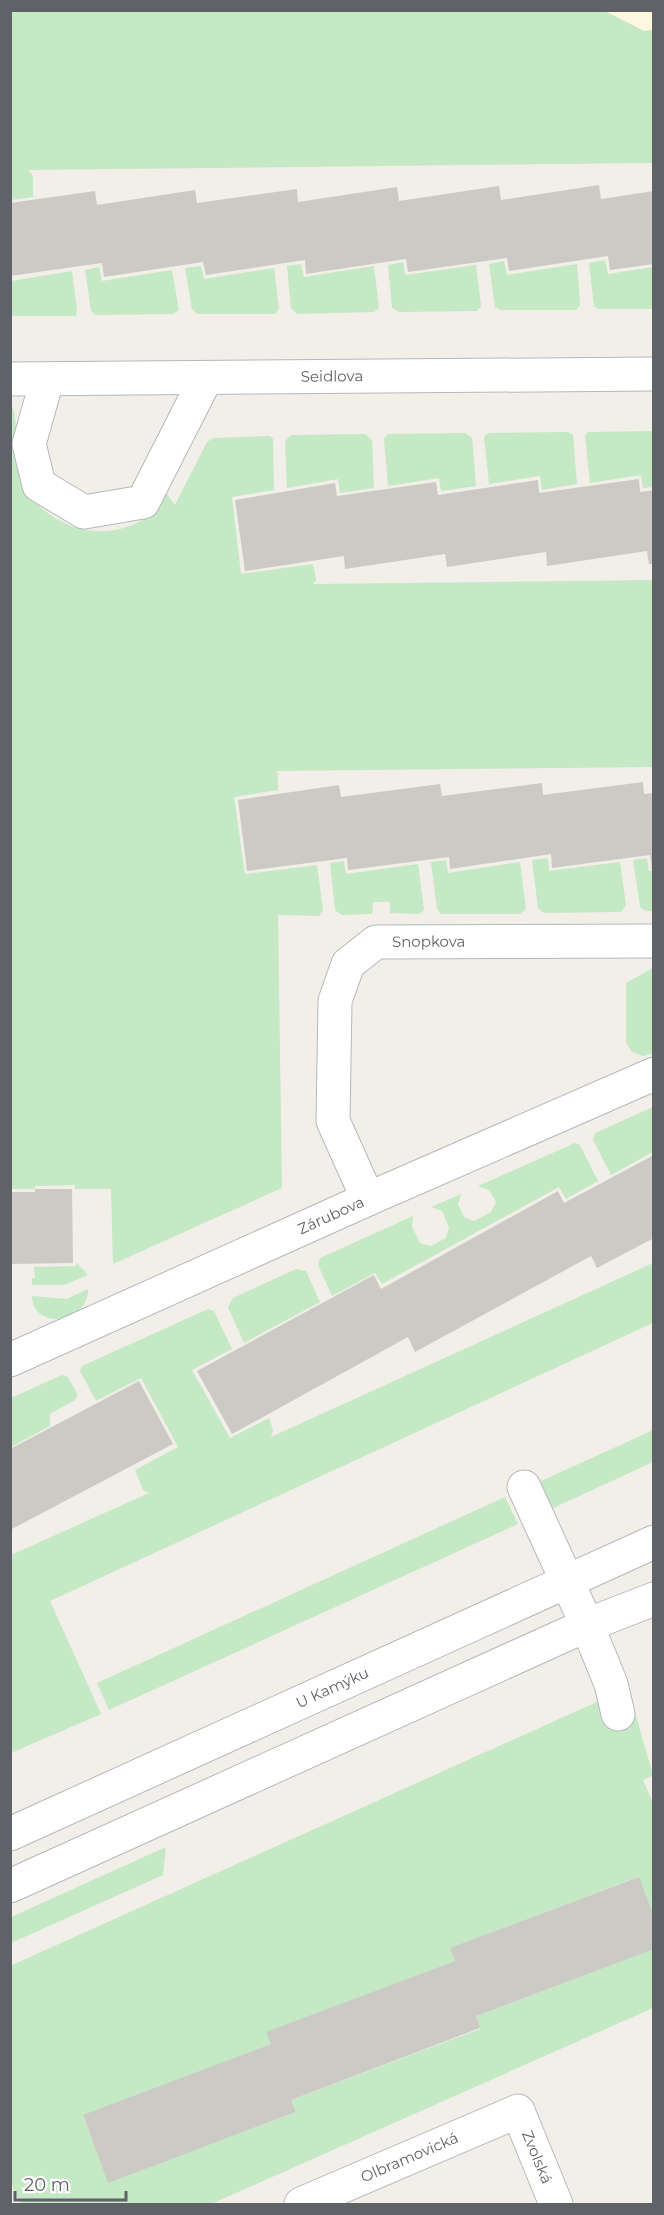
<svg xmlns="http://www.w3.org/2000/svg" width="664" height="2215" viewBox="0 0 664 2215" font-family="Montserrat,sans-serif">
  <style>
    .commercial { fill: #fef7e0 }
    .green { fill: #c5e8c5 }
    .building { fill: #cccac5 }
    .lines { fill: none; stroke-linecap: round; stroke-linejoin: round }
    .minor-casing { stroke: #b5b8bc; stroke-width: 35 }
    .minor { stroke: #fff; stroke-width: 33 }
    .labels { text-anchor: middle; stroke-width: 4.5; stroke-linejoin: round; paint-order: stroke }
    .street-label { font-size: 15px; fill: #5f6368; stroke: #fff }
  </style>
  <rect width="100%" height="100%" fill="#f1efe8"/>
  <path class="commercial" d="M605,11H653V30L644,31Z"/>
  <g class="green">
    <path d="M10,11H605L644,31L653,30V163L28,170L33,176V197L11,200Z"/>
    <path d="M605,260L608,274L653,267V309H598L594,306L589,263Z"/>
    <path d="M504,261L507,275L577,264L580,305L576,310H501L495,307L489,264Z"/>
    <path d="M403,262L405,275L476,265L481,306L477,311L399,312L392,308L388,265Z"/>
    <path d="M301,264L304,277L374,266L379,308L374,312L297,314L291,308L287,266Z"/>
    <path d="M201,266L204,279L274,268L279,309L275,314H197L192,309L185,268Z"/>
    <path d="M99,267L102,281L172,270L179,310L173,314L96,315L91,311L85,270Z"/>
    <path d="M72,271L77,310L76,316H11V281Z"/>
    <path d="M10,403C21,417 12,461 23,484C46,529 108,547 149,515C156,509 161,500 167,494L175,505L207,442L213,438L270,436L273,439L274,490L232,497L241,574L313,564L316,580L313,584L653,580V767L276,771L278,775V790L234,797L245,874L317,865L323,910L319,916L278,915L282,1188L113,1264L111,1189H75V1185L35,1186V1189H11Z"/>
    <path d="M653,431V487L643,488L641,475L590,483L585,436L588,432Z"/>
    <path d="M568,432L573,435L577,484L542,490L540,476L489,484L484,437L488,433Z"/>
    <path d="M465,433L472,438L476,486L441,491L439,478L388,486L384,439L388,434Z"/>
    <path d="M365,434L372,440L374,488L340,493L338,479L287,488L285,441L291,435Z"/>
    <path d="M548,858L549,871L620,862L626,905L621,912L544,913L538,908L532,860Z"/>
    <path d="M647,858L649,871H653V911H646L640,907L633,860Z"/>
    <path d="M446,860L448,873L520,862L526,909L520,914H441L437,909L431,862Z"/>
    <path d="M344,861L346,874L418,864L424,910L419,914L390,913V902H373L372,914L342,915L335,910L330,863Z"/>
    <path d="M653,968V1053L643,1056L632,1052L626,1042V983Z"/>
    <path d="M653,1107V1152L611,1175L593,1140L595,1133Z"/>
    <path d="M575,1143L580,1145L598,1181L566,1199L559,1187L382,1284L375,1273L332,1296L318,1265L320,1258L413,1216L412,1227L420,1243L431,1246L446,1238L449,1228L442,1211L431,1207L461,1194L458,1204L464,1217L474,1221L491,1212L496,1202L489,1190L478,1186Z"/>
    <path d="M77,1263L88,1275L64,1285H32V1278H35L34,1267L76,1266Z"/>
    <path d="M653,1263V1323L50,1601L101,1714L11,1753V1555L149,1493L143,1490L135,1470L178,1447L141,1378L96,1401L80,1371L82,1366L208,1309L214,1311L232,1349L192,1370L230,1438L269,1418L273,1430L271,1437Z"/>
    <path d="M296,1269L306,1271L320,1302L244,1343L228,1307L233,1298Z"/>
    <path d="M88,1289C88,1324 33,1331 32,1296L67,1299Z"/>
    <path d="M62,1375L68,1377L78,1395L75,1400L50,1414V1426L11,1447V1398Z"/>
    <path d="M653,1430V1462L549,1510L537,1483Z"/>
    <path d="M505,1497L518,1524L109,1710L97,1683Z"/>
    <path d="M628,1688L653,1775L643,1780L653,1803V1917L638,1877L451,1948L455,1961L267,2032L271,2044L83,2116L108,2182L296,2112L291,2100L480,2029L476,2016L653,1949V2008L211,2204H21L10,2181V1966Z"/>
    <path d="M166,1847L163,1875L11,1943V1917Z"/>
  </g>
  <g class="building">
    <path d="M599,185L601,199L654,191V264L610,270L608,256L509,271L507,258L408,272L406,259L306,274L305,260L206,275L203,262L104,277L102,263L10,276V203L95,191L97,205L195,190L197,203L297,189L298,202L397,187L399,201L499,186L501,200Z"/>
    <path d="M639,479L640,492L654,490V564H649L647,551L547,566L546,552L447,567L445,554L345,569L344,556L245,571L235,500L335,483L337,496L436,482L438,495L538,480L539,493Z"/>
    <path d="M643,782L644,794L654,793V871H652L650,855L552,868L551,854L450,869L449,857L348,870L347,858L247,871L238,800L339,785L341,797L440,784L442,796L542,783L543,795Z"/>
    <path d="M654,1155V1238L597,1268L591,1256L415,1352L408,1337L232,1434L197,1371L374,1275L381,1289L558,1191L564,1203Z"/>
    <path d="M35,1189H72L73,1263L10,1264V1192H35Z"/>
    <path d="M139,1381L173,1444L10,1530V1449Z"/>
    <path d="M639,1877L654,1917V1949L476,2016L480,2028L291,2100L296,2112L108,2183L83,2115L271,2044L266,2032L455,1961L450,1948Z"/>
  </g>
  <g class="lines">
    <g class="minor-casing">
      <g id="minor">
        <path id="s1" d="M10,379L654,374"/>
        <path d="M47,380L29,444L39,485L84,512L143,502L206,378"/>
        <path id="s2" d="M368,1199L333,1121L335,1001L348,964L376,942L654,941"/>
        <path id="s3" d="M10,1360L368,1199L654,1074"/>
        <path d="M524,1487L587,1625L611,1684L618,1714"/>
        <path id="s4" d="M10,1834L654,1542"/>
        <path d="M10,1886L587,1625L654,1599"/>
        <path id="s5" d="M301,2204L518,2111L556,2204"/>
      </g>
    </g>
    <use href="#minor" class="minor"/>
  </g>
  <g class="labels">
    <g class="street-label">
      <text dy="5" stroke="none"><textPath href="#s1" startOffset="322">Seidlova</textPath></text>
      <text dy="5" stroke="none"><textPath href="#s2" startOffset="333">Snopkova</textPath></text>
      <text dy="5" stroke="none"><textPath href="#s3" startOffset="352">Zárubova</textPath></text>
      <text dy="5" stroke="none"><textPath href="#s4" startOffset="354">U Kamýku</textPath></text>
      <text dy="5" stroke="none"><textPath href="#s5" startOffset="118">Olbramovická</textPath></text>
      <text dy="5" stroke="none"><textPath href="#s5" startOffset="286">Zvolská</textPath></text>
    </g>
  </g>
  <rect width="664" height="2215" fill="none" stroke="#5f6368" stroke-width="24"/>
  <path d="M15 2191v9h111v-9" fill="none" stroke="#5f6368" stroke-width="3"/>
  <text x="24" y="2191" font-size="18" fill="#5f6368" stroke="#ffffff" stroke-width="4.5" paint-order="stroke">20 m</text>
</svg>
